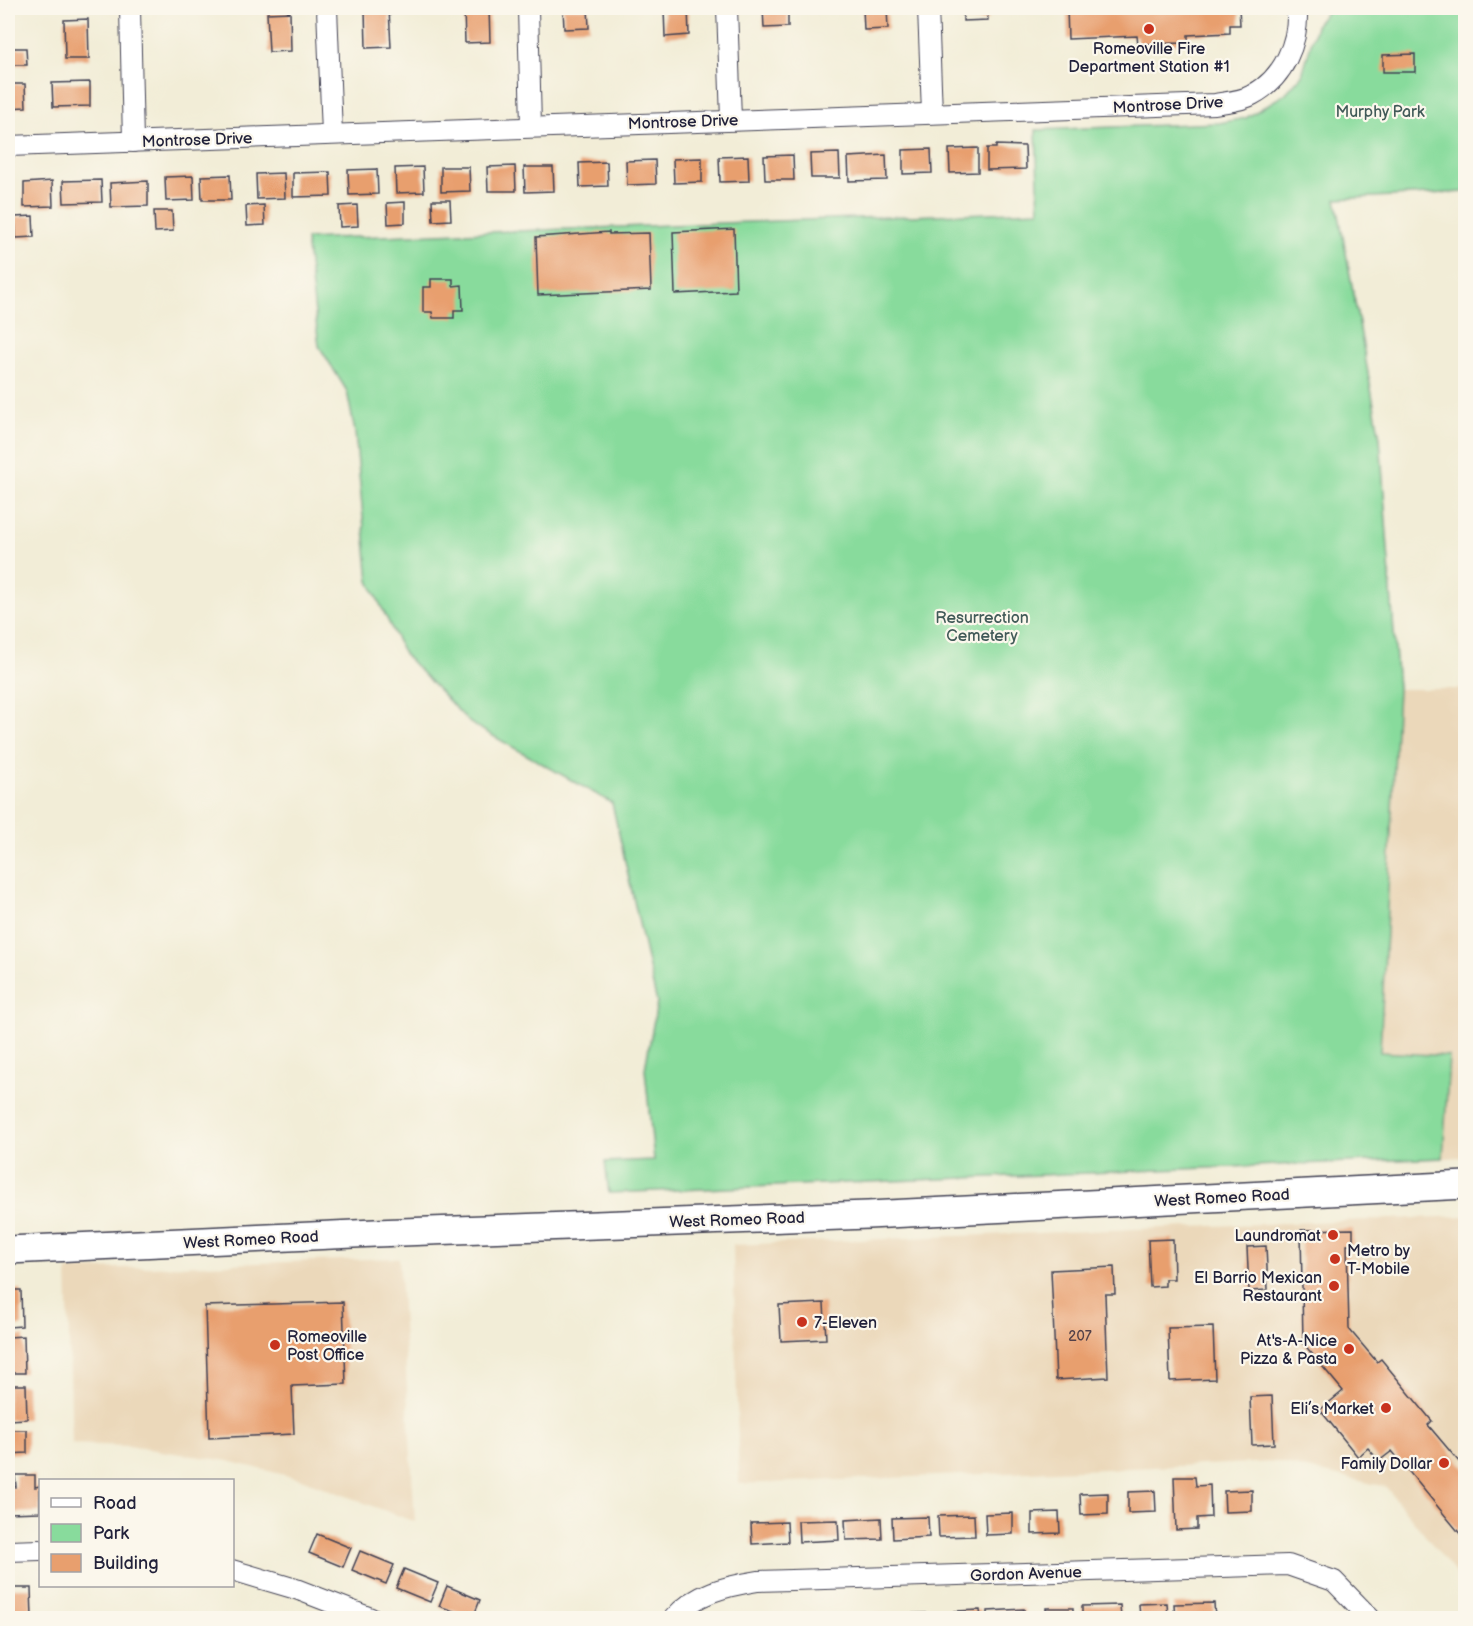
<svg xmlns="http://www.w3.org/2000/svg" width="1473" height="1626" viewBox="0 0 1473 1626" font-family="'Balsamiq Sans',sans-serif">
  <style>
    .built { fill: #ebd8ba }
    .green { fill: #88db9c; stroke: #557e6c; stroke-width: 1.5 }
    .building { fill: #e89f6e }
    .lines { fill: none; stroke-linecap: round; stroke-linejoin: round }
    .minor-casing { stroke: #414052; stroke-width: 22 }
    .secondary-casing { stroke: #414052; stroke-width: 30 }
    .minor { stroke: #fff; stroke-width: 20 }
    .secondary { stroke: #fff; stroke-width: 27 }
    .poi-dot { fill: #c8321e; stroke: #fbf7ec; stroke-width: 2 }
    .labels { text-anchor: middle; stroke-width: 4.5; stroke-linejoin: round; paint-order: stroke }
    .number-label { font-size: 14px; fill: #544148 }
    .poi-label { font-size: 16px; fill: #22223b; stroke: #fbf7ec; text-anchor: end }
    .street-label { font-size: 16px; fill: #22223b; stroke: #fbf7ec }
    .park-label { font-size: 16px; fill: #415a58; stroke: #fbf7ec }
  </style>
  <rect width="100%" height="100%" fill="#fbf7ec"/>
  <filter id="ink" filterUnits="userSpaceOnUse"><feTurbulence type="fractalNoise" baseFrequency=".0167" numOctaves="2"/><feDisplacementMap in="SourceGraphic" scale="12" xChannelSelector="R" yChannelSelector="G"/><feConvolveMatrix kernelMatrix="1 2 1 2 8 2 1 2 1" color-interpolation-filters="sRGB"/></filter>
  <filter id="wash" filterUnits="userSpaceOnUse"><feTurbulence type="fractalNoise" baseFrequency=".008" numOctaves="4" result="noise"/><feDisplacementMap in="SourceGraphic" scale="24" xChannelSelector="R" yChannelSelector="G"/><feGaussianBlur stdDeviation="1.35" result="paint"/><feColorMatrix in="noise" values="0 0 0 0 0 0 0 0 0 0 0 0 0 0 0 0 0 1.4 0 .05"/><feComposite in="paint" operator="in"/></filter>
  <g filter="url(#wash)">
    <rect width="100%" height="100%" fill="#f2edd7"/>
    <g class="built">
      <path d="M1398,689H1465V1157L1443,1158L1449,1056L1380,1052Z"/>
      <path d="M1465,1216V1585L1386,1487L1277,1462L739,1484L733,1245Z"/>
      <path d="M399,1258L415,1522L301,1479L228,1461L128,1446L72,1444L67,1270Z"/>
    </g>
    <path class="green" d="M1465,8V192L1336,199L1380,438L1398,689L1380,1052L1449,1056L1443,1158L609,1193L605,1162L654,1160L645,1069L657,1003L612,803L470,723L404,654L369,581L355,432L347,391L319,346L306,239L1039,211L1036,130L1219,123L1246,118L1285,94L1302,75L1317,23L1329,9Z"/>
    <g id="blocks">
      <g class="building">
        <path d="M464,8H489L490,42L465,43Z"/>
        <path d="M563,8H588L589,28L564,29Z"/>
        <path d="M688,8L689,35L665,37L664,9Z"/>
        <path d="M763,8H788V27L764,28Z"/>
        <path d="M863,8H887L888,29L864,30Z"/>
        <path d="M963,8H987L988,20L963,21Z"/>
        <path d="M1067,8H1239L1240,25H1230V33L1188,35V43L1138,44L1137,36L1068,39Z"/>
        <path d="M389,9L391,47L366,48L365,10Z"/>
        <path d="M290,12L291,51L269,52L267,13Z"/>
        <path d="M88,19L89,59H65L64,20Z"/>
        <path d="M8,48H26L27,65H9Z"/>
        <path d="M1415,54V72H1383V55Z"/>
        <path d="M90,82V106L53,107L52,83Z"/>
        <path d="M8,84H25L26,107L8,108Z"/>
        <path d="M996,145L1025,146L1026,169L987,170V148H996Z"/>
        <path d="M978,148V172L950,173L949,149Z"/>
        <path d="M931,149L932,173L903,174V150Z"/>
        <path d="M839,153L840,178H811L810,154Z"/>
        <path d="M793,155L794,180H765L764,156Z"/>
        <path d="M886,155L887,180L849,181L848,157Z"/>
        <path d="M748,156L749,181L720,182L719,157Z"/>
        <path d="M702,158V182L674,183L673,159Z"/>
        <path d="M655,160L656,184L627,185L626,161Z"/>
        <path d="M607,162L608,186L580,187L579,163Z"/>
        <path d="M515,166L516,191H488L487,167Z"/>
        <path d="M423,167L424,192L396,193L395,168Z"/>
        <path d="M441,167H469L470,191L441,192Z"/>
        <path d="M524,167H553L554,191L525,192Z"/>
        <path d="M377,169L378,194L349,195L348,170Z"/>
        <path d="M330,172L331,196L293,197V173Z"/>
        <path d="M284,173L285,198L257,199L256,174Z"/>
        <path d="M230,175L231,200H202L201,176Z"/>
        <path d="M193,176L194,200L166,201L165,177Z"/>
        <path d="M101,180L102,202L64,203L63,181Z"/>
        <path d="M52,181L53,206L24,207V183Z"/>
        <path d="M148,181V206L111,207L110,183Z"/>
        <path d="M432,200H450L451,220L433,221Z"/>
        <path d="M405,202V223L388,224L387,203Z"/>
        <path d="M264,205L265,225L247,226L246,206Z"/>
        <path d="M357,205L358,226L340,227L339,206Z"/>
        <path d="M154,211H172L173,231L155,232Z"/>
        <path d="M33,216L34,237L16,238L15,217Z"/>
        <path d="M734,229L736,291L675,294L673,232Z"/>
        <path d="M609,232V234L649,233L651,290L538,295L536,237Z"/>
        <path d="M431,279H453V286L462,285L463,310H454V318H433L432,312H423V287H431Z"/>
        <path d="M1353,1229V1245H1347L1349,1329L1377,1362L1381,1359L1432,1421L1428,1425L1466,1470V1541L1392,1451L1379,1461L1368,1448L1358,1457L1320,1410L1343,1391L1303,1343L1301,1230Z"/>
        <path d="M1173,1239L1174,1279H1165V1286L1150,1287L1148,1240Z"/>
        <path d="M1266,1246L1268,1290L1249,1291L1247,1247Z"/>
        <path d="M1114,1267L1115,1294H1105L1108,1377L1056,1380L1051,1270Z"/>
        <path d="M8,1290H21L22,1326L8,1327Z"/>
        <path d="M343,1302L346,1384L292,1386L294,1434L209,1438L205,1306Z"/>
        <path d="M824,1303L826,1339L781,1341L779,1305Z"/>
        <path d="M1213,1327L1215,1379L1170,1381L1168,1328Z"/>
        <path d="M24,1336L25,1373H8V1337Z"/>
        <path d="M8,1385H26L27,1419L8,1420Z"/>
        <path d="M1272,1396L1274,1444L1252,1445L1250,1397Z"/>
        <path d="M8,1430H27V1453L8,1454Z"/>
        <path d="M15,1475H35V1487L40,1486V1512L8,1513V1487H16Z"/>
        <path d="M1174,1477H1195L1196,1486L1210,1485L1211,1517L1197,1518V1529L1176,1530Z"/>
        <path d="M1252,1490V1511L1225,1512L1224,1491Z"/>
        <path d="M1155,1491L1156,1512L1128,1513V1492Z"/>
        <path d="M1108,1493V1514L1081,1515L1080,1494Z"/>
        <path d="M1059,1512L1060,1533L1032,1534V1513Z"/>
        <path d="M1013,1513V1534L986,1535L985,1514Z"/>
        <path d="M974,1515L975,1536L939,1537L938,1516Z"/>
        <path d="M928,1517L929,1537L893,1539L892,1518Z"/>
        <path d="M881,1518L882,1539L846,1540L845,1520Z"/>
        <path d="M838,1520L839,1540L799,1542L798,1521Z"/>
        <path d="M787,1522L788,1542L752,1544L751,1523Z"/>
        <path d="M317,1534L351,1548L343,1567L309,1553Z"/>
        <path d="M360,1551L394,1565L386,1584L352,1570Z"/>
        <path d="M404,1569L438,1583L430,1602L396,1588Z"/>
        <path d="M447,1586L480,1600L473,1618L439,1606Z"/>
        <path d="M9,1588H31L32,1618H9Z"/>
        <path d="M1167,1603L1168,1618H1140L1139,1604Z"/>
        <path d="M1214,1603L1215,1618H1175L1174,1604Z"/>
        <path d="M1120,1605L1121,1618H1082V1606Z"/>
        <rect x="1046" y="1608" width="27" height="10"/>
        <path d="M1024,1609V1618H988V1611Z"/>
        <path d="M980,1610L981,1618H955V1611Z"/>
        <path d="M933,1613V1618H897L896,1614Z"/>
        <rect x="862" y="1614" width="25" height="4"/>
      </g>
    </g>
  </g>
  <g filter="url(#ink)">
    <use href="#blocks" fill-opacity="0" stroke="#414052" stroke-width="1.5"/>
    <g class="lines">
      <g class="minor-casing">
        <g id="minor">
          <path d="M130,8L133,142"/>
          <path d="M327,8L332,134"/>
          <path d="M528,8L531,126"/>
          <path d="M727,8L731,119"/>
          <path d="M928,8L932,113"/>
          <path d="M8,146L1215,104C1226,102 1242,101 1252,95C1284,78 1299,42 1297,8"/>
          <path d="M8,1551L40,1550"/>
          <path d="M232,1570L296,1589L371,1618"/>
          <path d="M674,1618C695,1593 727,1586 758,1581L1288,1565L1334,1581L1370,1618"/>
        </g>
      </g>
      <g class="secondary-casing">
        <path id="secondary" d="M8,1250L375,1233L868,1215L1466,1185"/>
      </g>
      <use href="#minor" class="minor"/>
      <use href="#secondary" class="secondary"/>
    </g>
  </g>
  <g class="poi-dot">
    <circle cx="1149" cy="29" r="6"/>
    <circle cx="1333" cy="1235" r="6"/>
    <circle cx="1335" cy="1259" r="6"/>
    <circle cx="1334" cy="1286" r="6"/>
    <circle cx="802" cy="1322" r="6"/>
    <circle cx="275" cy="1345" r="6"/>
    <circle cx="1349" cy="1349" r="6"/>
    <circle cx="1386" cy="1408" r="6"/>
    <circle cx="1444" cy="1463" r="6"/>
  </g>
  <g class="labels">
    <g class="number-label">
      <text x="1080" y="1341">207</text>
    </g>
    <g class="poi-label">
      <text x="1149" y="54" text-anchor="middle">Romeoville Fire<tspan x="1149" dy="18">Department Station #1</tspan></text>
      <text x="1321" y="1241">Laundromat</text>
      <text x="1347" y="1256" text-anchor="start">Metro by<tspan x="1347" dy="18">T-Mobile</tspan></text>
      <text x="1322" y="1283">El Barrio Mexican<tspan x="1322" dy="18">Restaurant</tspan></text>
      <text x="814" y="1328" text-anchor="start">7-Eleven</text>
      <text x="287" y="1342" text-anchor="start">Romeoville<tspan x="287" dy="18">Post Office</tspan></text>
      <text x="1337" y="1346">At's-A-Nice<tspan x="1337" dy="18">Pizza &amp; Pasta</tspan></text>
      <text x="1374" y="1414">Eli’s Market</text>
      <text x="1432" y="1469">Family Dollar</text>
    </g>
    <g class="street-label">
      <text transform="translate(1168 104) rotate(-3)" y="6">Montrose Drive</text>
      <text transform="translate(683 121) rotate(-2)" y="6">Montrose Drive</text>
      <text transform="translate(197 139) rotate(-2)" y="6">Montrose Drive</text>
      <text transform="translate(1222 1197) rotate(-3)" y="6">West Romeo Road</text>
      <text transform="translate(737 1219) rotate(-2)" y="6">West Romeo Road</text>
      <text transform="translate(251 1239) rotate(-3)" y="6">West Romeo Road</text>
      <text transform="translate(1026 1573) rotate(-2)" y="6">Gordon Avenue</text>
    </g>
    <g class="park-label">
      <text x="1380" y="117">Murphy Park</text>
      <text x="982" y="623">Resurrection<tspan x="982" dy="18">Cemetery</tspan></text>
    </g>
  </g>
  <rect width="1473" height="1626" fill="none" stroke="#fbf7ec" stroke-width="30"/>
  <rect x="39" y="1479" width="195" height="108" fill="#fbf7ec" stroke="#a4a2a5" stroke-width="1.5"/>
  <rect x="51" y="1498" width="30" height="9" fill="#ffffff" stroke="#a4a2a5" stroke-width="1.5"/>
  <text x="93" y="1509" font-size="18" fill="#22223b">Road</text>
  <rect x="51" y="1524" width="30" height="18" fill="#88db9c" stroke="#a4a2a5" stroke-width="1.5"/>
  <text x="93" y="1539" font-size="18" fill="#22223b">Park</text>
  <rect x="51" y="1554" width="30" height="18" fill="#e89f6e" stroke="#a4a2a5" stroke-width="1.5"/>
  <text x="93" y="1569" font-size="18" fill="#22223b">Building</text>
</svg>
